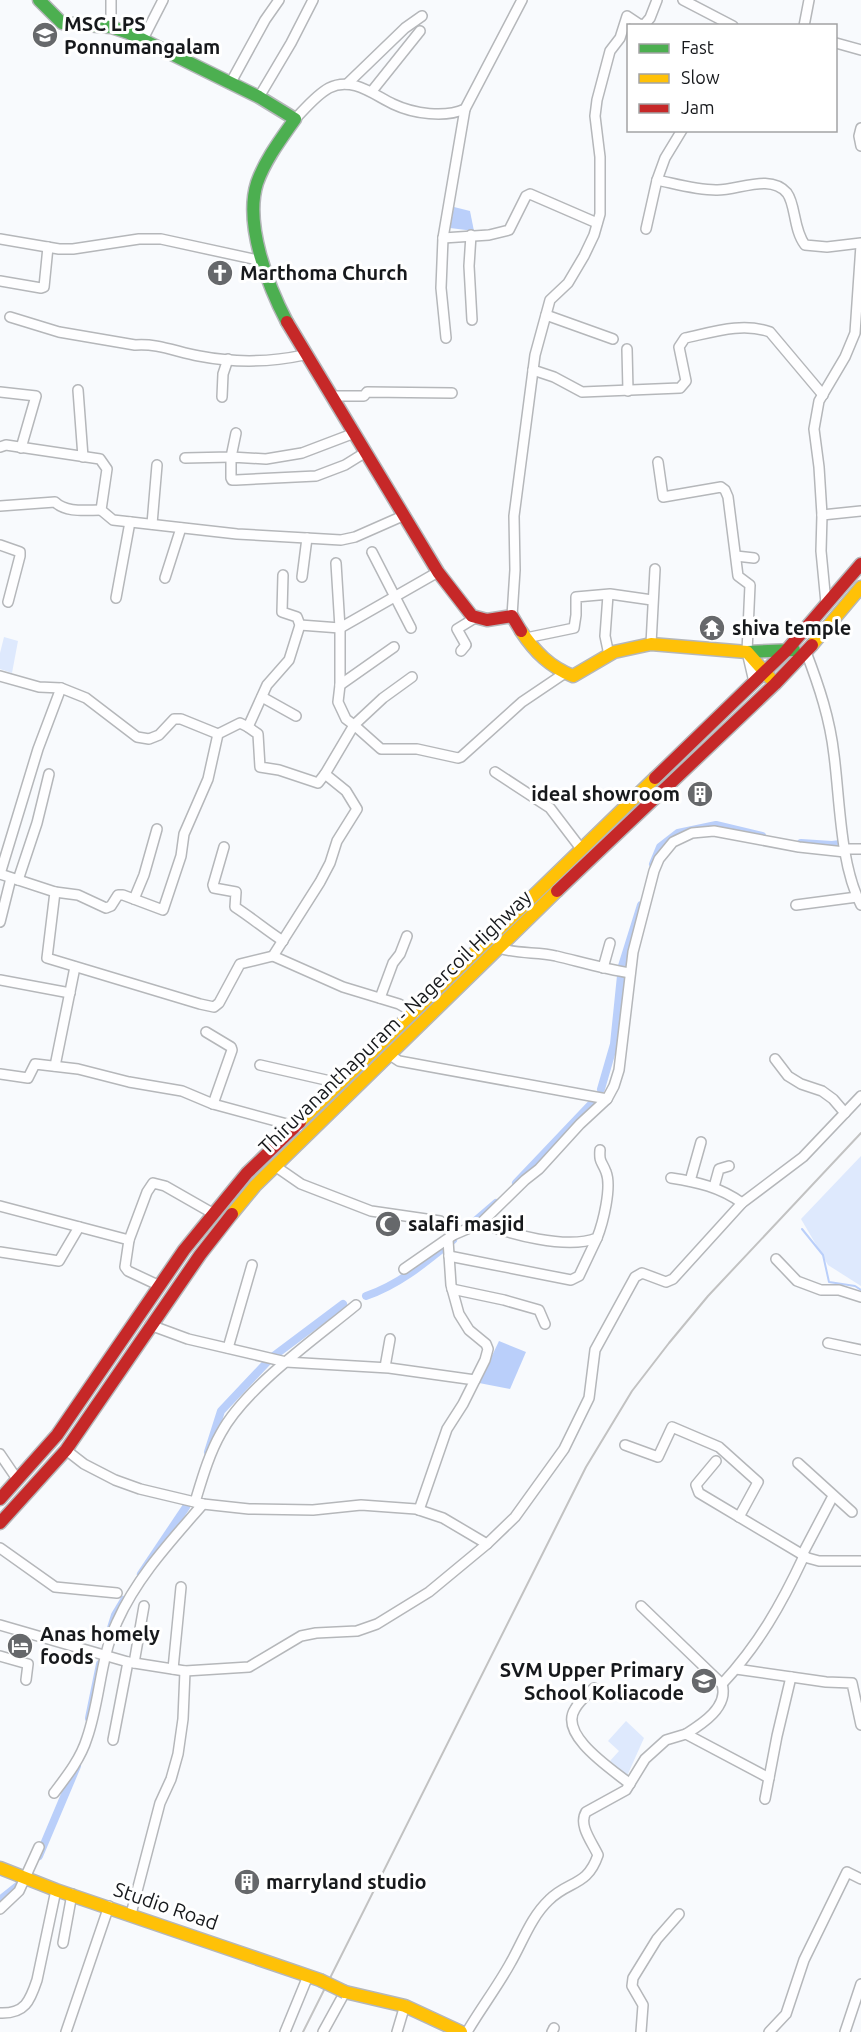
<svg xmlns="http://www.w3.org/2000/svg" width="861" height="2032" viewBox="0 0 861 2032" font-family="Ubuntu,sans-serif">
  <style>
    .green { fill: #dee9fd }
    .water { fill: #bacffa }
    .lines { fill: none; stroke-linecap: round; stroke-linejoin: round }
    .stream { stroke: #bacffa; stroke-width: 2 }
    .canal { stroke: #bacffa; stroke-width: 8 }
    .street-casing { stroke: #b5b7ba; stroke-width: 12 }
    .fast-casing { stroke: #b5b7ba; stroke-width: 15 }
    .slow-casing { stroke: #b5b7ba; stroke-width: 15 }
    .jam-casing { stroke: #b5b7ba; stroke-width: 15 }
    .street { stroke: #fefeff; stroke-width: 9 }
    .fast { stroke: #4caf50; stroke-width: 12 }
    .slow { stroke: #ffc107; stroke-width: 12 }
    .jam { stroke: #c62828; stroke-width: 12 }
    .rail { stroke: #c2c2c2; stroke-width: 2 }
    .slow-bridge-casing { stroke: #b5b7ba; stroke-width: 15; stroke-linecap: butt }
    .slow-bridge { stroke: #ffc107; stroke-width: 12 }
    .labels { text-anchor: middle; stroke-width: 6; stroke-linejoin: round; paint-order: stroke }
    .poi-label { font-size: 20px; font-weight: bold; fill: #17191c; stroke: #fff; text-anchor: start }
    .street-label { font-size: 20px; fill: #17191c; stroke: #fff }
  </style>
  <rect width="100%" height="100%" fill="#f8fafd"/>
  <g class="green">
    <path d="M4,637L18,641L12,673L0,669V653Z"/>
    <path d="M861,1156V1286L828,1265L801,1219Z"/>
    <path d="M626,1721L644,1738L627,1776L610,1761L619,1751L608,1741Z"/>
  </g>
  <g class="water">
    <path d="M454,207L470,211L474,231L450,228Z"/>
    <path d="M499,1341L526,1352L510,1389L479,1383Z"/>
  </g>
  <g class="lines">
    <path class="stream" d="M802,1229L823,1255L829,1282L855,1286L861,1290"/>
    <g class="canal">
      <path d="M801,843L832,845L840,844"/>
      <path d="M653,864L660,847L678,833L716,825L762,836"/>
      <path d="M601,1089L614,1044L622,966L641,905"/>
      <path d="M516,1183L594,1101"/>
      <path d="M467,1228L496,1203"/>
      <path d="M366,1296C399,1285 426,1262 453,1240"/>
      <path d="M208,1452L221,1411L271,1358L343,1304"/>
      <path d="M141,1574L186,1507"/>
      <path d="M111,1628L115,1615L124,1600"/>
      <path d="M89,1718L100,1664"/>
      <path d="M39,1856L77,1766"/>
      <path d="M0,1900L21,1883"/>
    </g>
    <g class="street-casing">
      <g id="street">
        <path d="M111,0V27"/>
        <path d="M683,0L733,26"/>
        <path d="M804,26L809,0"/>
        <path d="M142,41L163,0"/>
        <path d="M836,43L861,50"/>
        <path d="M230,84L265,20L279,0"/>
        <path d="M347,84L405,28L422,16"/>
        <path d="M372,91L420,31"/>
        <path d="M259,97L291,43L313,0"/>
        <path d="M295,119C305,109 316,95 329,88C352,76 374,95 393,104C414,114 445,118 465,109L522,0"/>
        <path d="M861,128L859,136L861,146"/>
        <path d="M682,130L665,158L657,180C676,184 696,190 716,190C737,191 770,173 787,193C796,205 793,229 805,245L827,247L861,243"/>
        <path d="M646,229L657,180"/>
        <path d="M471,235L469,266L472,320"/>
        <path d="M443,238L489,235L509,230L526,196L530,194L597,223"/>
        <path d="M0,239L59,249H73L139,239H161L262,261"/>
        <path d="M0,281L41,288L44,287L48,247"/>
        <path d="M546,315L613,339"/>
        <path d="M10,317L59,332L135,345C157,343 177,352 199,356C235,363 267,363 304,355"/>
        <path d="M446,338L441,288L443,238L465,109"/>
        <path d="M627,349L628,391"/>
        <path d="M533,370L554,377L582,392L680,388L686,381L679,347L685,338C713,332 743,322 770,332L823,395"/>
        <path d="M78,390L83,457"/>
        <path d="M0,392L36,396L21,448"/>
        <path d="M331,396H364L367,392L452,393"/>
        <path d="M222,397L223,374L228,359"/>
        <path d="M352,434L302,453L266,459L231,457V478L232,480H236L316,476L345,465L366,452"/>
        <path d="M0,447L6,445L100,459L107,469L101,510L113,520L237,534L341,540L355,537L405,515"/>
        <path d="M185,458L231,457L236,433"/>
        <path d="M658,462L663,497L721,487L725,490L728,497L738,576L750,585L747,652L754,682"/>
        <path d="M0,506L55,502C66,513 86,510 101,510"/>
        <path d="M822,515L861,511"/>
        <path d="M152,524L157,465"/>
        <path d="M0,545L20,552V556L8,602"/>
        <path d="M372,552L411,628"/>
        <path d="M736,556L754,558"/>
        <path d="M302,577L307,538"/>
        <path d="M165,578L181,528"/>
        <path d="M608,595L605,636L609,655"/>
        <path d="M116,598L130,522"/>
        <path d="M826,603L821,551L822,515L819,467L814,429L819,401L845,357L855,333L861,245"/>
        <path d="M512,616L515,570L514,516L535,355L550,300L568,283L584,256L594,235L600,214V157L595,116L597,100L610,51L620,38L627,16L639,24L644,25L650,18L657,0"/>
        <path d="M300,625L340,628L438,572"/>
        <path d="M526,638L574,628L576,615V597L610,594L652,600"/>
        <path d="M651,644L655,569"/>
        <path d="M461,651L466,645L457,629L475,618"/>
        <path d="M806,652C819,686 830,719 834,755C840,801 840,864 861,905"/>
        <path d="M0,676L39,687L61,688L86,698L137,737L149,739L159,735L174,719H181L218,734"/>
        <path d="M412,677L383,698L354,725L381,749H417L458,758L461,757L522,702L565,673"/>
        <path d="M340,685L394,647"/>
        <path d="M262,697L296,716"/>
        <path d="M248,727L258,734L260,767L279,770L318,783L325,774"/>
        <path d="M495,772L550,808L582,850"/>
        <path d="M224,847L213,885L214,888L236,892L235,907C252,918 266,930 283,941"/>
        <path d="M846,849H861"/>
        <path d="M0,874L55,892L47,958L200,1004L214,1007L219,1003L240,964L273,956L343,987L399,1004L415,1013"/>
        <path d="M0,874L38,749L61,688"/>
        <path d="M18,880L37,823L49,774"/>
        <path d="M55,892L78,895L106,908L111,906L118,895H123L163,910L181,856L184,834L208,779L218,734L240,723L248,727L267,685L289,660L300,625L297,617L282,612L283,575"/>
        <path d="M134,899L144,875L157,829"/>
        <path d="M796,905L857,897"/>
        <path d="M0,922L11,878"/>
        <path d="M500,948C519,955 538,951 556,956C581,962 605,969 630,973"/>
        <path d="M273,956L320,882L330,863L337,841L357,809L346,791L325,774L354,725L346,719L338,702L340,685V628L336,563"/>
        <path d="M603,968L610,943"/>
        <path d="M0,980L70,993"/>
        <path d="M380,998L393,963L400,954L407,936"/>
        <path d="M206,1032L231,1047L232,1050L213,1104"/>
        <path d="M390,1055L399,1061L607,1099"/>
        <path d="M775,1059L788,1076L801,1084L822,1091L833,1099L845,1113"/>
        <path d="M260,1065L339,1083"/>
        <path d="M55,1066L75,967"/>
        <path d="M0,1074L28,1078L35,1064L78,1069L129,1082L182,1091L213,1104L298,1127"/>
        <path d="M275,1166L301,1184L371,1211L440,1221L453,1235"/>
        <path d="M671,1178C697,1182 720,1187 742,1203"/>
        <path d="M690,1181L701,1142"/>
        <path d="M714,1187L719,1169L729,1166"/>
        <path d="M0,1206L129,1240L125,1267L128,1271L160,1286"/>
        <path d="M481,1223C510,1234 566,1250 597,1238C603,1223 612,1187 606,1172C602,1161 599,1163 600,1150"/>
        <path d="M129,1240L147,1192L153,1183L165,1186L214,1214"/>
        <path d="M0,1252L59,1261L79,1227"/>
        <path d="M449,1256L571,1280L579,1276L597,1238"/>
        <path d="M776,1259L797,1281L821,1290H839L861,1297"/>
        <path d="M404,1269L453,1235L481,1223L525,1180L539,1169L580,1124L607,1099L614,1086L619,1070L633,952L654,871L659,859L673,842L692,833L714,831L799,847L845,852"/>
        <path d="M452,1289L504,1300L539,1310L545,1324"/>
        <path d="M150,1325L188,1339L286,1362L389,1368L475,1380"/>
        <path d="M828,1343L861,1350"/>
        <path d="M228,1348L252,1265"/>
        <path d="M385,1367L390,1339"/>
        <path d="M625,1445L658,1457L672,1427L719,1447L758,1482L739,1517"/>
        <path d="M66,1450L84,1464L115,1480L140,1489L203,1504L249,1509L313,1510L361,1505L416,1509L443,1518L487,1544"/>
        <path d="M0,1454L17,1479"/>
        <path d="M716,1461L696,1485L699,1493L808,1558L819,1561H861"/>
        <path d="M798,1463L852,1512"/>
        <path d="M195,1502C202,1479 209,1454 221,1433C246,1387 315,1339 356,1305"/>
        <path d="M419,1510L447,1429L463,1404L485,1360L488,1349L486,1344L469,1330L459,1314L451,1285L448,1240"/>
        <path d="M0,1548L55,1587L117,1593"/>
        <path d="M802,1555L833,1496"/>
        <path d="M641,1606L722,1684C729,1707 702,1724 686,1734"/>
        <path d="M0,1625L128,1662L185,1671L249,1667L301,1636L316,1633L357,1631L377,1624L429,1592L487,1544L515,1517L564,1449L589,1398L595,1350L635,1277L642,1273L666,1282L673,1279L742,1203L803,1157L861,1096"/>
        <path d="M0,1656L28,1664L26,1680"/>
        <path d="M134,1663L144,1606"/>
        <path d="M173,1669L181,1587"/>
        <path d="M736,1669L826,1682L852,1683L861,1725"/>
        <path d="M722,1684C759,1644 781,1605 804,1556"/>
        <path d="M594,1688C588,1694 579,1701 575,1709C558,1735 613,1770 630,1784"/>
        <path d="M113,1740L128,1662"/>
        <path d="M54,1793C67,1776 81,1758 87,1738C100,1701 100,1658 117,1622C137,1577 171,1541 203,1504"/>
        <path d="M765,1799L777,1736L791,1677"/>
        <path d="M0,1909L19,1891L39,1847"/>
        <path d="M131,1914L160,1803L171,1779L178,1754L183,1719L185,1671"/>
        <path d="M63,1943L72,1894"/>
        <path d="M0,2013C25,2014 30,2001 37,1980L56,1890"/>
        <path d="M66,2032L109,1906"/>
        <path d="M285,2032L308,1976"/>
        <path d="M323,2032L345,1992"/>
        <path d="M397,2032L405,2005"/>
        <path d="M467,2032C481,2008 498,1986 511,1962C523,1941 531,1917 549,1900C569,1880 587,1887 598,1855C592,1842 578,1825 586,1812L626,1790L645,1759L666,1740L686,1734L769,1778"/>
        <path d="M552,2032L554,2028"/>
        <path d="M641,2032L643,2005L632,1986L633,1978L657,1939L679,1914"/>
        <path d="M769,2032L786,2014L804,1960L847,1872L861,1879"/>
        <path d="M845,2032L861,1984"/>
      </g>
    </g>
    <g class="fast-casing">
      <g id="fast">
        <path d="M39,0L62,23L111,27L129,33L259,97L295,119C281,139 265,160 257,183C244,224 268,286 287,322"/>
        <path d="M747,652L794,650"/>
      </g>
    </g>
    <g class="slow-casing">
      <g id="slow">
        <path d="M521,631C535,652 550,667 573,676L614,652L651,644L747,652L770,678"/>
        <path d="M812,645L861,587"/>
        <path d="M300,1122L655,778"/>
        <path d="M232,1214L255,1186L557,891"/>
        <path d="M0,1868L56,1890L320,1980"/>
        <path d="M345,1992L405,2006L461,2032"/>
      </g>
    </g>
    <g class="jam-casing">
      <g id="jam">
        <path d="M287,322L438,572L472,616L487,620L512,616L521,631"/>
        <path d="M655,778L786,651L861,564"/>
        <path d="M557,891L775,684L812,645"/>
        <path d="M0,1499L57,1435L184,1250L247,1173L300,1122"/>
        <path d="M0,1523L66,1450L200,1255L232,1214"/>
      </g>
    </g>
    <use href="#street" class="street"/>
    <use href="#fast" class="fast"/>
    <use href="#slow" class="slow"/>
    <use href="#jam" class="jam"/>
    <path class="rail" d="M303,2032L586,1467L632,1391L669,1343L708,1296L861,1133"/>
    <g class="slow-bridge-casing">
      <path id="slow-bridge" d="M320,1980L345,1992"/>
    </g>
    <use href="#slow-bridge" class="slow-bridge"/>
  </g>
  <defs>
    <g id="school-disc" transform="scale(1.35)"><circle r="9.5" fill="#66686b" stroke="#fff"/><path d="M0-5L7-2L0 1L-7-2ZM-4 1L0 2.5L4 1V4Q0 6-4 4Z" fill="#fff"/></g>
    <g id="church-disc" transform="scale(1.35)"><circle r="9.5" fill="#66686b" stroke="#fff"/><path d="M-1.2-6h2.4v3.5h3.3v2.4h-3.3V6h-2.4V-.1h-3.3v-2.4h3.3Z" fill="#fff"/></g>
    <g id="temple-disc" transform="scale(1.35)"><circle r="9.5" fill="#66686b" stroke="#fff"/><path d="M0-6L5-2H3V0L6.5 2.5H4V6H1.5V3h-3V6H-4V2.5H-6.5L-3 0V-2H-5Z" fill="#fff"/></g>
    <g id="building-disc" transform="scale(1.35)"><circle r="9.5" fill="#66686b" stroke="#fff"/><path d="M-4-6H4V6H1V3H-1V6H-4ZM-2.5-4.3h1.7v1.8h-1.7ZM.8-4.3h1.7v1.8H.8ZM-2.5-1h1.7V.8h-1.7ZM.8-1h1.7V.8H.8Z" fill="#fff"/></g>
    <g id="mosque-disc" transform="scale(1.35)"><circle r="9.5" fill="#66686b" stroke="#fff"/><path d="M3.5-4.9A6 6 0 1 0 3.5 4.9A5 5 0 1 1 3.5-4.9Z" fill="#fff"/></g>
    <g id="hotel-disc" transform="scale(1.35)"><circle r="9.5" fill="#66686b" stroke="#fff"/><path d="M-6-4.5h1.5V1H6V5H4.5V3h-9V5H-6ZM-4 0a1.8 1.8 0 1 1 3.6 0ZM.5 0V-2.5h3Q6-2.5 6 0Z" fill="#fff"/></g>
  </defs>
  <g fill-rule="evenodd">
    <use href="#school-disc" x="45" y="35"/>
    <use href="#church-disc" x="220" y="273"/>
    <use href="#temple-disc" x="712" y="628"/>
    <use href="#building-disc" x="700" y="794"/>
    <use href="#mosque-disc" x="388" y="1224"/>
    <use href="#hotel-disc" x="20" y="1646"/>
    <use href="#school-disc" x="704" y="1681"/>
    <use href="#building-disc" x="247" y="1882"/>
  </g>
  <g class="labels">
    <g class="poi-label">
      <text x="64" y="31">MSC LPS<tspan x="64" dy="23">Ponnumangalam</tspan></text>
      <text x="240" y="280">Marthoma Church</text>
      <text x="732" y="635">shiva temple</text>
      <text x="680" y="801" text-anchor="end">ideal showroom</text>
      <text x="408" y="1231">salafi masjid</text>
      <text x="40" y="1641">Anas homely<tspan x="40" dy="23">foods</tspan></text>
      <text x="684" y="1677" text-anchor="end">SVM Upper Primary<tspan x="684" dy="23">School Koliacode</tspan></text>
      <text x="266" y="1889">marryland studio</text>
    </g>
    <g class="street-label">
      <text transform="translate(395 1022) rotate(-44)" y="7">Thiruvananthapuram - Nagercoil Highway</text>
      <text transform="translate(166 1906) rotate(19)" y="7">Studio Road</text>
    </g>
  </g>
  <rect x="627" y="24" width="210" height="108" fill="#ffffff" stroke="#a2a3a4" stroke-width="1.5"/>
  <rect x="639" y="44" width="30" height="9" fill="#4caf50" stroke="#a2a3a4" stroke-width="1.5"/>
  <text x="681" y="54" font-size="18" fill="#17191c">Fast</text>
  <rect x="639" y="74" width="30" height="9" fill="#ffc107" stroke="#a2a3a4" stroke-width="1.5"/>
  <text x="681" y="84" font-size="18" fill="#17191c">Slow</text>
  <rect x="639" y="104" width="30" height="9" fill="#c62828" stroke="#a2a3a4" stroke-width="1.5"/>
  <text x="681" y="114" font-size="18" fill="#17191c">Jam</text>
</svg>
